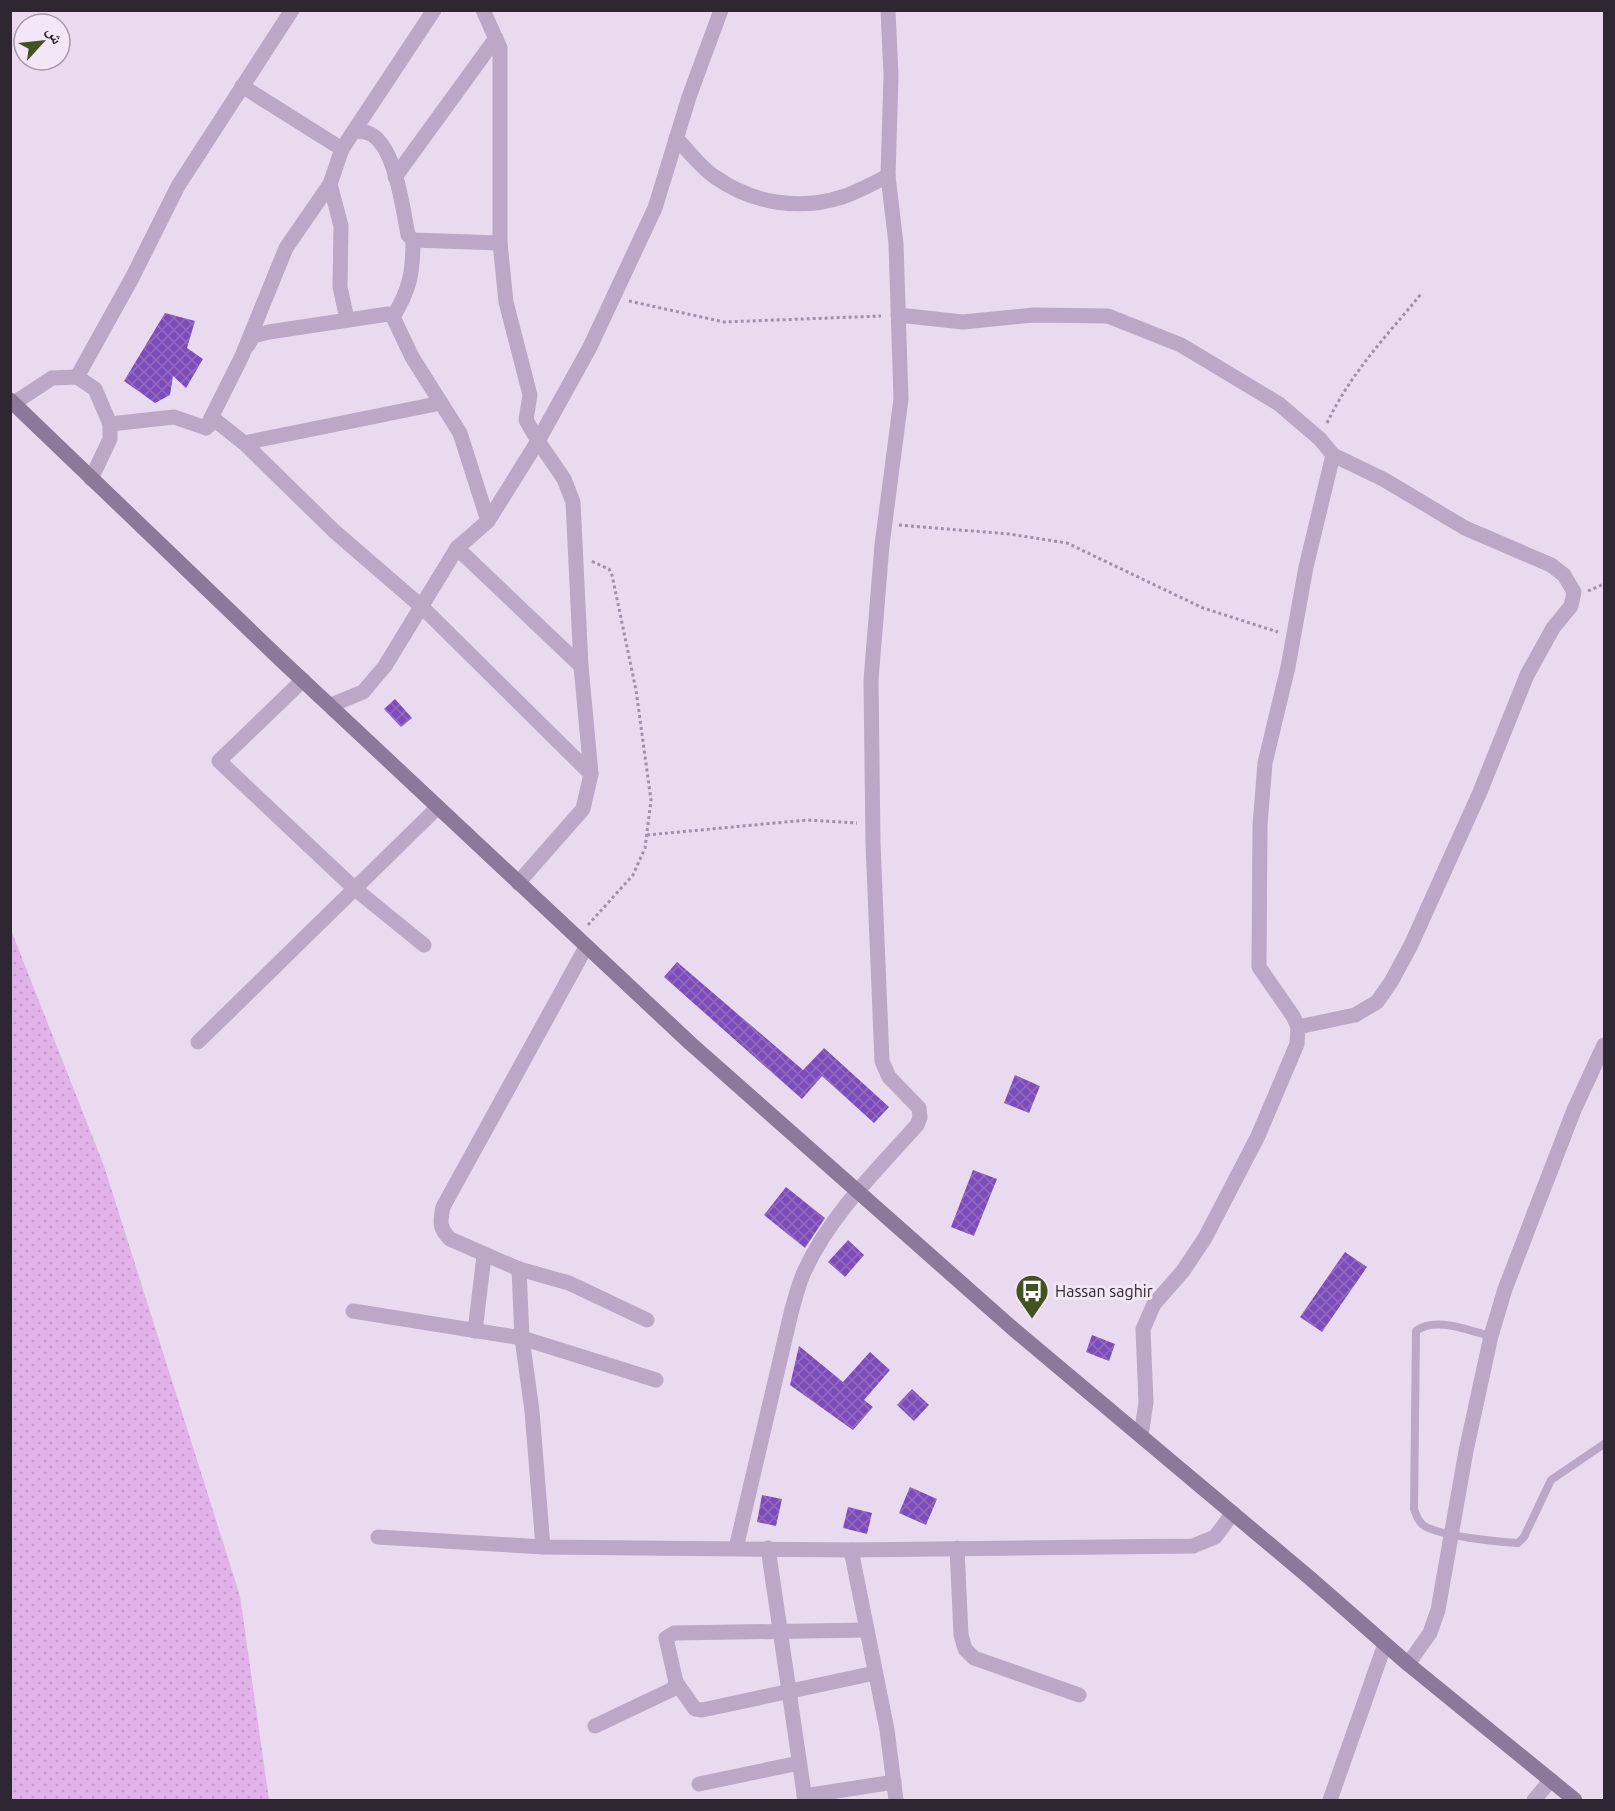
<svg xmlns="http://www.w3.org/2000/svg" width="1615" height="1811" viewBox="0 0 1615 1811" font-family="Ubuntu,'Noto Naskh Arabic',sans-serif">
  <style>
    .sand { fill: url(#sand-dots) }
    .building { fill: url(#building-cross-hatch) }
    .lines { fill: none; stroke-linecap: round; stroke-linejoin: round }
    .path { stroke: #a18ead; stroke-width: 3; stroke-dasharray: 3 3; stroke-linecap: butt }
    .lane { stroke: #bca7c6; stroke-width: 8 }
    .street { stroke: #bca7c6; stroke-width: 15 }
    .secondary { stroke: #8c799a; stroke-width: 15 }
    .labels { text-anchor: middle; stroke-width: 6; stroke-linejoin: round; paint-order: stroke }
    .poi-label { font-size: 16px; fill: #2e2733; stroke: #f3e6f7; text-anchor: start }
  </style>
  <defs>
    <pattern id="sand-dots" width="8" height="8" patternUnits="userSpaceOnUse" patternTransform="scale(1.5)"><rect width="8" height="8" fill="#e1b3e9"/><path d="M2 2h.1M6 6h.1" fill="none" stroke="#c19ac8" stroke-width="1.8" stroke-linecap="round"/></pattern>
    <pattern id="building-cross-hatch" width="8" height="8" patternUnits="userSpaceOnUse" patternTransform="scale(1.5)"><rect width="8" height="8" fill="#7e4bbc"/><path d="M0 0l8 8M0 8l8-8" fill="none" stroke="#926ebe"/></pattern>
  </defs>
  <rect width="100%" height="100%" fill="#eadaef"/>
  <path class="sand" d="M11,930L104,1166L240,1596L269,1800H11Z"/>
  <g class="building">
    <path d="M165,313L195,321L187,348L203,359L186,388L173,376L170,395L155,403L124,381Z"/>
    <path d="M395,699L412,718L401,727L384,709Z"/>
    <path d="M677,962L803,1070L824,1048L889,1107L874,1123L822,1076L802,1099L664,977Z"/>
    <path d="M1015,1075L1040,1086L1029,1113L1004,1103Z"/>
    <path d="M973,1170L997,1179L974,1236L951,1227Z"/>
    <path d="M786,1187L825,1218L805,1248L764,1215Z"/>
    <path d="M848,1240L864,1255L845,1277L828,1262Z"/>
    <path d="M1345,1252L1367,1267L1322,1332L1300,1317Z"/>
    <path d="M1092,1335L1115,1344L1109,1361L1086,1352Z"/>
    <path d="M799,1346L843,1382L870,1352L890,1370L864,1400L873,1407L853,1430L790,1385Z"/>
    <path d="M912,1389L929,1405L914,1421L897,1405Z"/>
    <path d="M910,1487L937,1499L926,1525L899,1513Z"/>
    <path d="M762,1495L782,1499L776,1526L757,1522Z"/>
    <path d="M848,1507L872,1513L867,1534L843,1528Z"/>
  </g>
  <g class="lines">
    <g class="path">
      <path d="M629,301L724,322L881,316"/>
      <path d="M1327,423C1352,371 1385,338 1421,294"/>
      <path d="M899,525L1009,534L1067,543L1203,608L1278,632"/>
      <path d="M1588,591L1604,584"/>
      <path d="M647,835L807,820L857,823"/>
      <path d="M588,925L633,875L645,848L651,800L636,690L612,575L609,569L591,561"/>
    </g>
    <path class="lane" d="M1491,1336C1469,1331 1435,1316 1416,1331L1414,1509C1416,1515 1418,1521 1423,1525C1437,1536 1499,1542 1518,1543L1524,1537L1551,1480L1604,1444"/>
    <g class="street">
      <path d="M242,86L342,149"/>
      <path d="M354,131C358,132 364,131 368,133C395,142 403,210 408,235L413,240L500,243"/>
      <path d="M676,138C688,150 700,167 715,177C752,203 799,211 842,197C858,192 873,183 888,176"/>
      <path d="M395,177L496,38"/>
      <path d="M330,184L341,226L340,287L347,319"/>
      <path d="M898,315L963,322L1034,315L1108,316L1181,345L1279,404L1320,439L1333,455L1306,567L1288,667L1265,763L1260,825L1259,967L1293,1016L1298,1027L1297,1044L1258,1136L1205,1238L1183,1271L1154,1304L1143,1329L1146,1402L1141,1436"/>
      <path d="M393,317C410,289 413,273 413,240"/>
      <path d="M248,345L253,336L269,332L388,314L393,317L412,357L441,403"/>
      <path d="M77,377L95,389L110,424V439L91,479"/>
      <path d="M14,403L52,378L77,377L132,278L178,186L292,10"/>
      <path d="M110,424L174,417L206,428L215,420L244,443L334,531L422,607L591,774"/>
      <path d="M206,428L242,356L286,248L330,184L342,149L434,10"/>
      <path d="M244,443L441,403L460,433L488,521"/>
      <path d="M457,548L581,666"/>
      <path d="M303,680L219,761L355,889L424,945"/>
      <path d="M331,705L363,692L385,666L457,548L488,521L538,441L526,420L530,395L506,302L500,243V48L483,10"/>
      <path d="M518,883L583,809L591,774L581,666L573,502L564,479L538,441L590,347L655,208L689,97L721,10"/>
      <path d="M586,947L443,1207C440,1222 439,1228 450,1239L519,1269L522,1338L532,1411L543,1547L851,1550L1193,1546L1215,1537L1233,1513"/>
      <path d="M1298,1027L1355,1015L1377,1002L1391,982L1411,945L1480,792L1527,675L1553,628L1571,606L1574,592L1564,575L1551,565L1465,528L1383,479L1333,455"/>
      <path d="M198,1042L438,807"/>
      <path d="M519,1269L569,1283L647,1320"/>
      <path d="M353,1311L522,1338L656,1380"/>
      <path d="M475,1331L484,1256"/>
      <path d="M378,1537L543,1547"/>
      <path d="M736,1548L792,1309C796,1296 799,1282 805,1270C831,1214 877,1170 917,1125L920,1117L919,1108L889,1077L882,1061L873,843L871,680L882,545L901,399L896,244L888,176L891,75L888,10"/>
      <path d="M768,1548L805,1800"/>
      <path d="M957,1548L961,1635L965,1649L974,1658L1079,1695"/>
      <path d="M851,1550L887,1730L896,1800"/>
      <path d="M1408,1664L1430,1633L1438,1610L1466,1451L1491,1336L1505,1289L1574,1110L1604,1045"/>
      <path d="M676,1682L695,1709L702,1710L875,1673"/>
      <path d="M595,1726L673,1689L676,1682L666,1638L674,1633L867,1630"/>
      <path d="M699,1784L799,1763"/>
      <path d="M804,1796L894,1782"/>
      <path d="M1330,1800L1385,1644"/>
      <path d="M1534,1800L1551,1780"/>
    </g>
    <path class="secondary" d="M10,400L281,660L690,1043L1011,1327L1311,1579L1408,1664L1575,1800"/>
  </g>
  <defs>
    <g id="bus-pin" transform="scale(1.725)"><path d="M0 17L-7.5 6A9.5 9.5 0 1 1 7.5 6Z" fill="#445120" stroke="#f3e6f7"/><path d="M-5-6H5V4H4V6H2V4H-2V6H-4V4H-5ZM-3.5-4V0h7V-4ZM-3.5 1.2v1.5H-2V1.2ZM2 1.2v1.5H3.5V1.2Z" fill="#fff"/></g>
  </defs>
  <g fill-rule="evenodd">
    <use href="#bus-pin" x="1032" y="1291"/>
  </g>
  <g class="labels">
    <g class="poi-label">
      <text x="1055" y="1297">Hassan saghir</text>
    </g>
  </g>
  <rect width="1615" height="1811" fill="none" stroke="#2e2733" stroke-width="24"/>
  <g transform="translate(42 42) rotate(63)"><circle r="28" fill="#f3e6f7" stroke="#a49aa9" stroke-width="1.5"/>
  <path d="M0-4.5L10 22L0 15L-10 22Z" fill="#445120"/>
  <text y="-9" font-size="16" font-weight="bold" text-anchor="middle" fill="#2e2733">ش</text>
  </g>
</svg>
